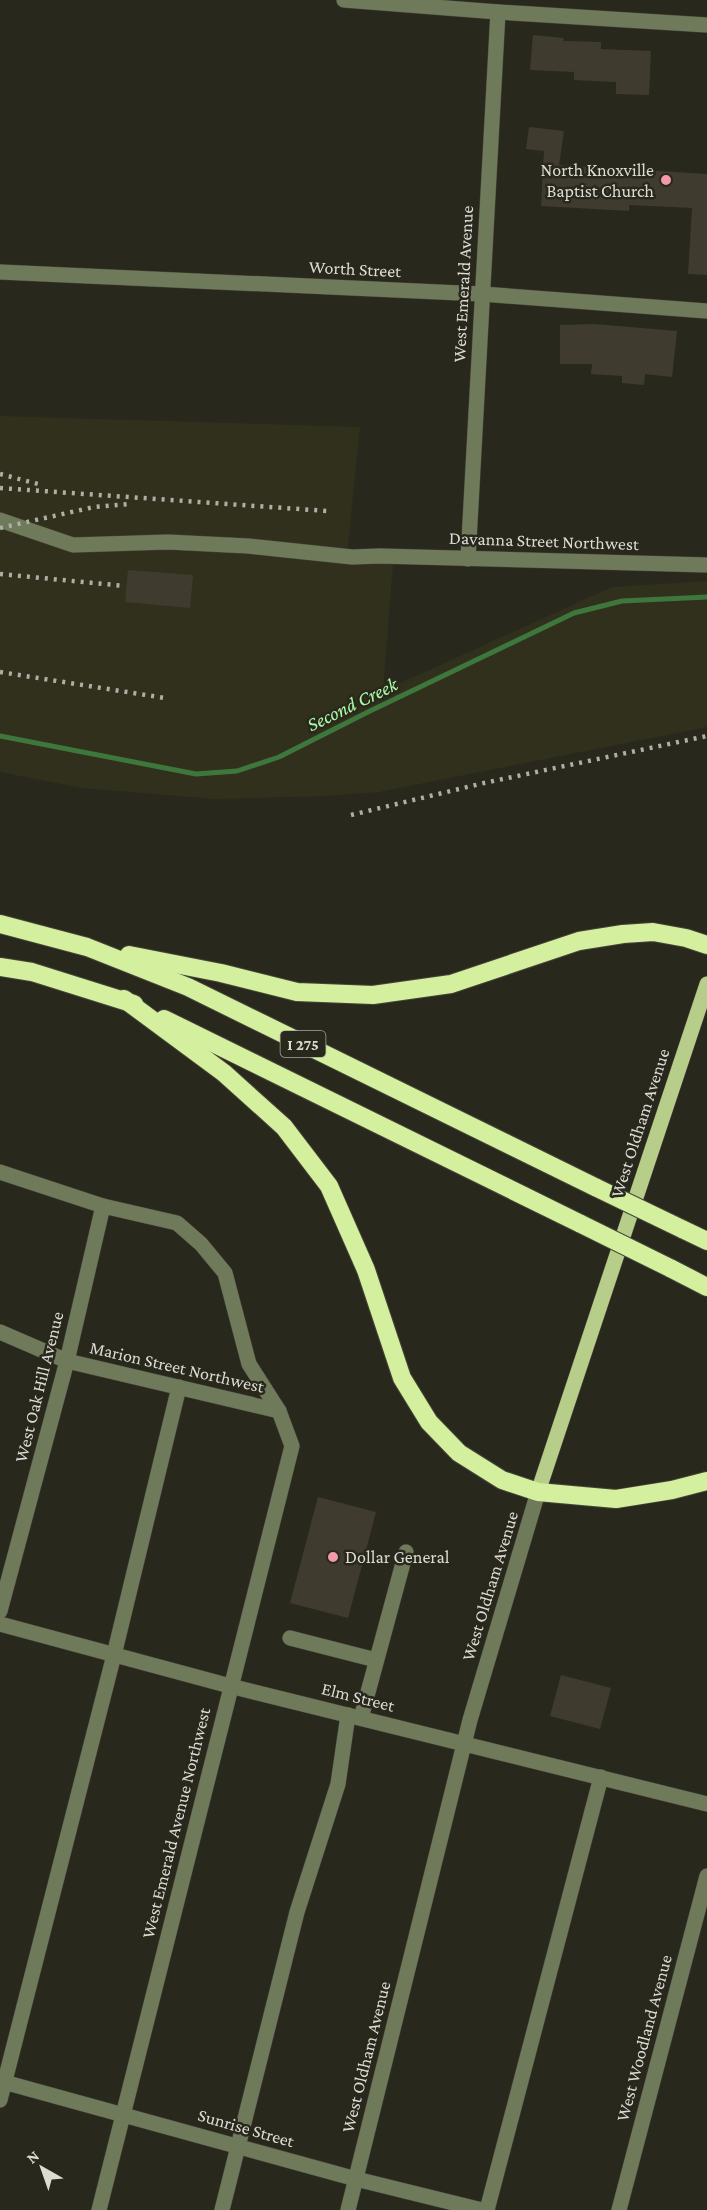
<svg xmlns="http://www.w3.org/2000/svg" width="707" height="2210" viewBox="0 0 707 2210" font-family="'Crimson Pro',serif">
  <style>
    .built { fill: #31301d }
    .lines { fill: none; stroke-linecap: round; stroke-linejoin: round }
    .stream { stroke: #3e773b; stroke-width: 5 }
    .building { fill: #403b2f }
    .minor-casing { stroke: #464539; stroke-width: 16 }
    .major-casing { stroke: #464539; stroke-width: 16 }
    .highway-casing { stroke: #464539; stroke-width: 20 }
    .minor { stroke: #6f7a5a; stroke-width: 15 }
    .major { stroke: #b7ce8b; stroke-width: 15 }
    .highway { stroke: #d4ef9d; stroke-width: 18 }
    .rail { stroke: #b0afa6; stroke-width: 4.5; stroke-dasharray: 3 6; stroke-linecap: butt }
    .highway-bridge-casing { stroke: #464539; stroke-width: 20; stroke-linecap: butt }
    .highway-bridge { stroke: #d4ef9d; stroke-width: 18 }
    .poi-dot { fill: #f39aa9; stroke: #29281c; stroke-width: 2 }
    .labels { text-anchor: middle; stroke-width: 5; stroke-linejoin: round; paint-order: stroke }
    .shield { fill: #29281c; stroke: #a6a69d; stroke-width: 1.5 }
    .shield-label { font-size: 16px; font-weight: bold; fill: #dcdcd4 }
    .poi-label { font-size: 18px; fill: #dcdcd4; stroke: #29281c; text-anchor: end }
    .street-label { font-size: 18px; fill: #dcdcd4; stroke: #29281c }
    .water-label { font-size: 20px; font-style: italic; fill: #acfca6; stroke: #29281c }
  </style>
  <rect width="100%" height="100%" fill="#29281c"/>
  <path class="built" d="M0,416L360,427L346,565L393,564L383,691L612,587L707,581V727L379,792L326,796L215,799L82,788L0,772Z"/>
  <g class="lines">
    <path class="stream" d="M0,736L196,774L237,771L279,757L368,712L574,613L622,601L707,597"/>
  </g>
  <g class="building">
    <path d="M533,35L564,38L563,41L601,42V49L651,51L649,95L616,94V82L574,80V72L530,70Z"/>
    <path d="M529,127L564,131L559,165L707,174V275L688,274L692,208L629,205V211L541,206L544,151L526,149Z"/>
    <path d="M594,324L677,331L672,377L645,374L644,385L622,383V376L591,374L592,364H560V325Z"/>
    <path d="M128,570L193,575L190,608L125,602Z"/>
    <path d="M318,1497L376,1512L348,1618L290,1603Z"/>
    <path d="M561,1675L611,1688L600,1729L550,1716Z"/>
  </g>
  <g class="lines">
    <g class="minor-casing">
      <g id="minor">
        <path d="M344,0L498,12L707,25"/>
        <path d="M0,272L482,294L707,311"/>
        <path d="M0,520L73,545L168,542L248,546L352,557L380,556L707,565"/>
        <path d="M468,559L498,12"/>
        <path d="M0,1172L103,1206L177,1223L201,1244L225,1273L249,1364L279,1411L292,1446L99,2210"/>
        <path d="M0,1332L67,1361L279,1411"/>
        <path d="M0,1611L67,1361L103,1206"/>
        <path d="M0,1624L230,1686L707,1804"/>
        <path d="M290,1638L376,1660"/>
        <path d="M361,1718L406,1552"/>
        <path d="M0,2081L356,2179L482,2210"/>
        <path d="M0,2100L114,1655L179,1387"/>
        <path d="M222,2210L297,1912L338,1784L348,1715"/>
        <path d="M348,2210L470,1720L538,1492"/>
        <path d="M487,2210L601,1777"/>
        <path d="M619,2210L707,1876"/>
      </g>
    </g>
    <g class="major-casing">
      <path id="major" d="M538,1492L707,984"/>
    </g>
    <g class="highway-casing">
      <g id="highway">
        <path d="M0,924L87,947L188,987L597,1188"/>
        <path d="M129,955L221,973L297,992L373,995L451,984L579,941L623,934L653,932L686,938L707,945"/>
        <path d="M0,967L32,972L134,1004"/>
        <path d="M124,999L224,1073L284,1127L329,1186L366,1270L402,1378L429,1422L459,1453L502,1480L538,1492L616,1499L672,1490L707,1481"/>
        <path d="M164,1019L581,1224"/>
        <path d="M682,1229L707,1241"/>
        <path d="M670,1268L707,1287"/>
      </g>
    </g>
    <use href="#minor" class="minor"/>
    <use href="#major" class="major"/>
    <use href="#highway" class="highway"/>
    <g class="rail">
      <path d="M0,474L42,485"/>
      <path d="M0,488L327,511"/>
      <path d="M0,528L94,507L130,504"/>
      <path d="M0,574L125,586"/>
      <path d="M0,672L165,698"/>
      <path d="M351,815L484,783L707,736"/>
    </g>
    <g class="highway-bridge-casing">
      <g id="highway-bridge">
        <path d="M597,1188L682,1229"/>
        <path d="M581,1224L670,1268"/>
      </g>
    </g>
    <use href="#highway-bridge" class="highway-bridge"/>
  </g>
  <g class="poi-dot">
    <circle cx="666" cy="180" r="6"/>
    <circle cx="333" cy="1557" r="6"/>
  </g>
  <g class="labels">
    <rect class="shield" x="280.5" y="1031" width="45" height="26" rx="4.5"/>
    <g class="shield-label">
      <text x="303" y="1050">I 275</text>
    </g>
    <g class="poi-label">
      <text x="654" y="176">North Knoxville<tspan x="654" dy="21">Baptist Church</tspan></text>
      <text x="345" y="1563" text-anchor="start">Dollar General</text>
    </g>
    <g class="street-label">
      <text transform="translate(355 269) rotate(3)" y="6">Worth Street</text>
      <text transform="translate(463 284) rotate(-87)" y="6">West Emerald Avenue</text>
      <text transform="translate(544 541) rotate(2)" y="6">Davanna Street Northwest</text>
      <text transform="translate(640 1123) rotate(-72)" y="6">West Oldham Avenue</text>
      <text transform="translate(177 1367) rotate(13)" y="6">Marion Street Northwest</text>
      <text transform="translate(39 1387) rotate(-76)" y="6">West Oak Hill Avenue</text>
      <text transform="translate(490 1586) rotate(-73)" y="6">West Oldham Avenue</text>
      <text transform="translate(358 1697) rotate(14)" y="6">Elm Street</text>
      <text transform="translate(176 1823) rotate(-76)" y="6">West Emerald Avenue Northwest</text>
      <text transform="translate(644 2038) rotate(-75)" y="6">West Woodland Avenue</text>
      <text transform="translate(366 2057) rotate(-76)" y="6">West Oldham Avenue</text>
      <text transform="translate(246 2128) rotate(16)" y="6">Sunrise Street</text>
    </g>
    <g class="water-label">
      <text transform="translate(352 704) rotate(-26)" y="7">Second Creek</text>
    </g>
  </g>
  <g transform="translate(42 2168) rotate(320)" stroke="#29281c" stroke-width="4.5" paint-order="stroke">
  <path d="M0-4.5L10 22L0 15L-10 22Z" fill="#dcdcd4"/>
  <text y="-9" font-size="16" font-weight="bold" text-anchor="middle" fill="#dcdcd4">N</text>
  </g>
</svg>
